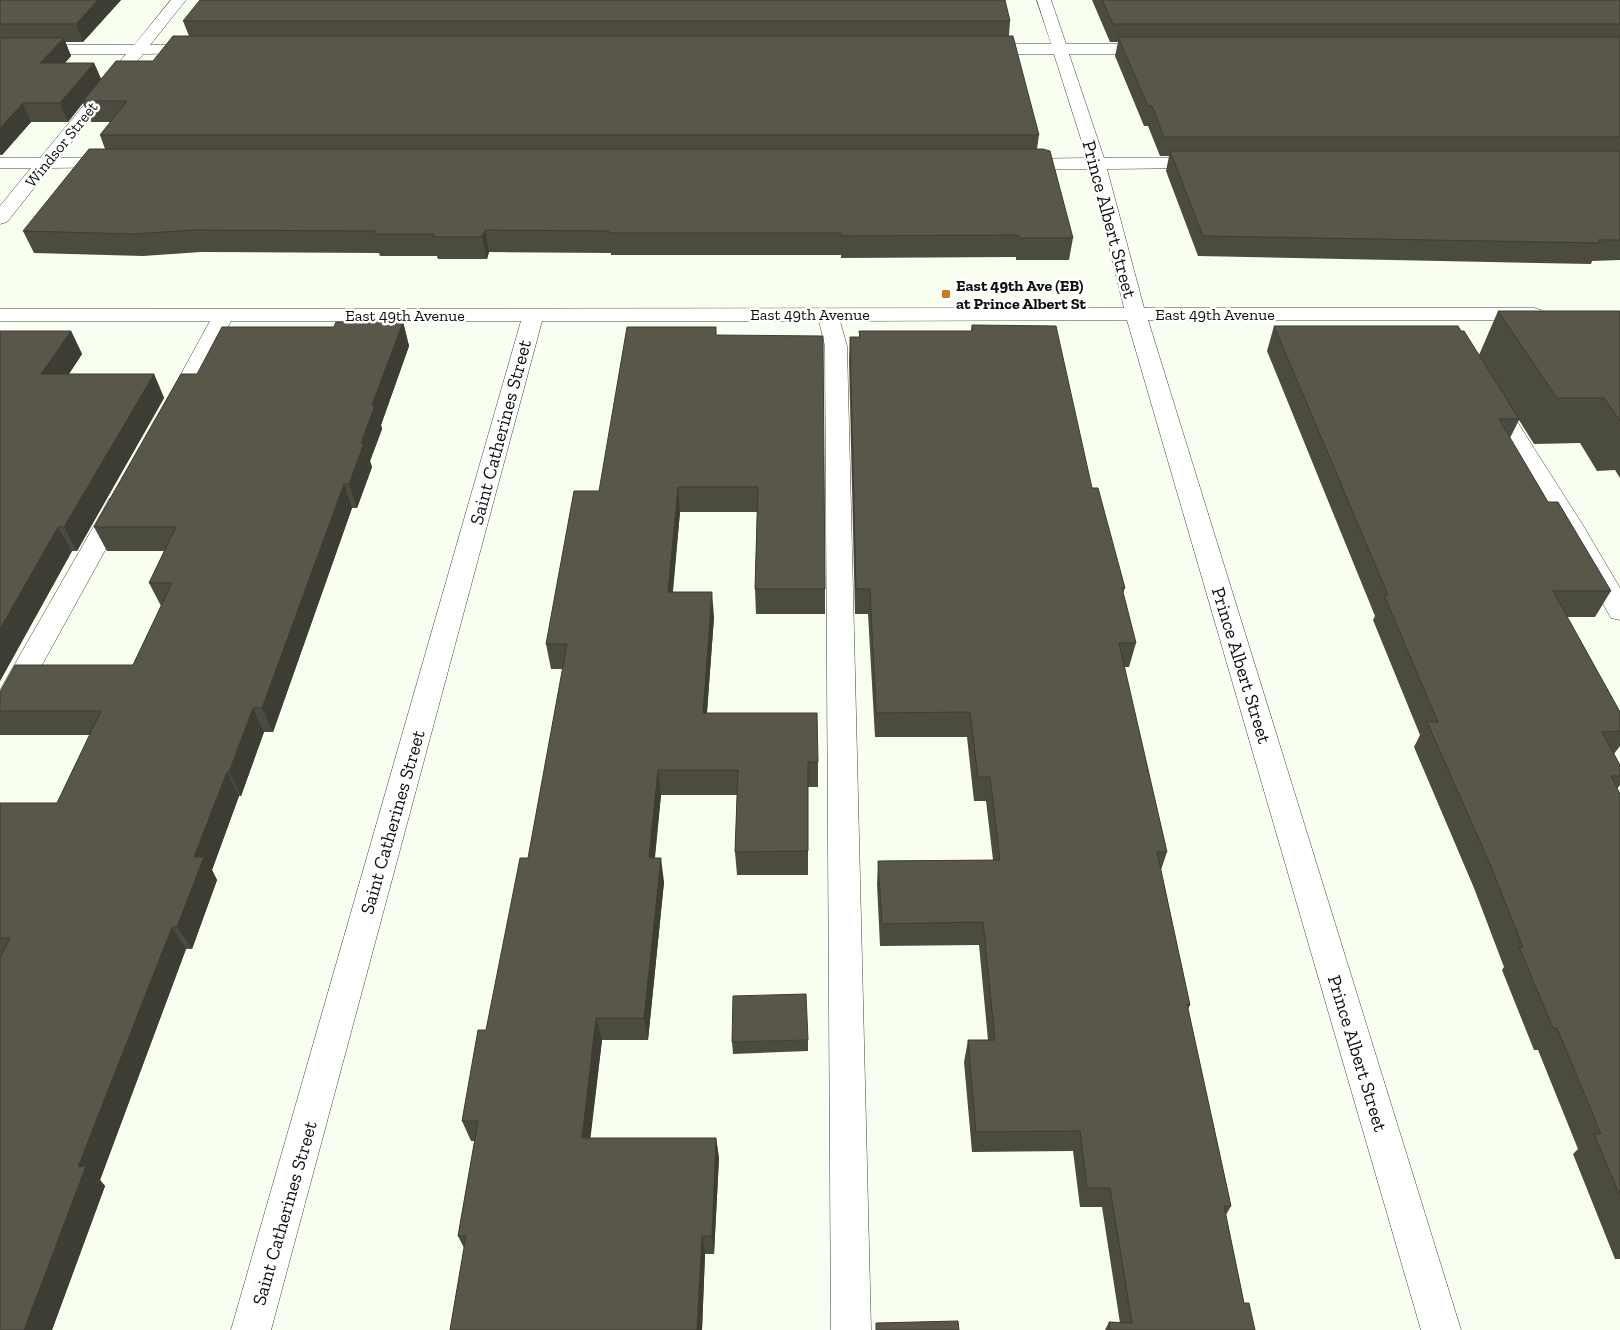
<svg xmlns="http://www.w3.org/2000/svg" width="1620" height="1330" viewBox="0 0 1620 1330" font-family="'Zilla Slab',serif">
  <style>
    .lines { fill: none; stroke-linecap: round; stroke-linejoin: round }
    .minor-casing { stroke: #414141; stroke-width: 1 }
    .minor { fill: #fff; fill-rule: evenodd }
    .wall { fill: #4c4b40 }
    .shaded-wall { fill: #3e3d34 }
    .building { fill: #58574a; stroke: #3e3d34 }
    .poi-dot { fill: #c47c21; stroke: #fff; stroke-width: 2 }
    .labels { text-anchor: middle; stroke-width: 5; stroke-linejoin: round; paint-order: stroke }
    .far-street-label { font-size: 16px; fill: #0e0e0e; stroke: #fff }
    .far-poi-label { font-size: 16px; font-weight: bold; fill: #0e0e0e; stroke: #fff; text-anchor: start }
    .street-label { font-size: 19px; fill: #0e0e0e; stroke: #fff }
  </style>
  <rect width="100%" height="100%" fill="#f9fff0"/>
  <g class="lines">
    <g class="minor-casing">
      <g id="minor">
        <path d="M171,0H186L150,45H198L206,50L204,53L143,54L59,158H113L119,159L122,163L119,167L50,168L7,222L0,224V206L31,168H0V158H40L126,54H0V44L134,45Z"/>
        <path d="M1037,0H1051L1066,44H1153L1161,49L1153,54H1069L1104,158H1203L1209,159L1212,163L1209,167L1203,168L1107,169L1144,308H1534L1541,310L1544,314L1541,318L1534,320H1148L1461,1330H1421L1127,320L840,321L847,346L871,1330H831L825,346L819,321H542L271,1330H231L521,321H231L185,407L182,412L174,414L166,412L163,407L210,321H0V309L1124,308L1090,169H1016L1010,168L1007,164L1010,160L1016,159L1087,158L1054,54H979L971,49L979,44H1051Z"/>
        <path d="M1493,394L1501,396L1504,401L1584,527L1620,588V620L1611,618L1560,527L1482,401L1485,396Z"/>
        <path d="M118,497L127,499L130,505L10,723L0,726V690L106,505L109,499Z"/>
      </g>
    </g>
    <use href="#minor" class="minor"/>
  </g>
  <g class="wall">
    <path d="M0,0H121L83,42H65L71,56L65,63H94L101,79L153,61L189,36L183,21H1010L1009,36L1039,135L1037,149L1073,238L1069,260H1016V257L841,258V255H611V253L489,252L487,259H438L437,256H380L379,253L201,252L143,256L34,253L23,231L105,149L100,135L111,122H91L83,103L68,122H31L2,155H0Z"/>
    <path d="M1092,0H1620V260L1592,261L1591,264L1198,256L1166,171L1169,156H1160L1148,126H1144L1115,56L1118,42H1110Z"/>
    <path d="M1498,311H1620V478L1615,470L1597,471L1580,443L1534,444L1519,420L1510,438L1548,502L1611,591L1595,617H1567L1620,712V746L1614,754L1620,765V785L1617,789L1620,794V1259H1615L1573,1154L1578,1149L1538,1050H1534L1502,970L1504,967L1474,888L1414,747L1420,735L1373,620L1375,616L1267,351L1274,326L1461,331L1479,355Z"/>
    <path d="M403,322L409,346L381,425L382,429L370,461L372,467L357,508H352L273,732H264L241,796H239L212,870L217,880L192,949H186L100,1180L105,1186L52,1330H0V803H57L90,735H0V692L133,665L161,606L149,583L164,551H107L94,527L197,374L334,327Z"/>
    <path d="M972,325L1092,488L1125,588L1123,593L1136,643L1129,667H1124L1167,852L1161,870L1190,1005L1188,1009L1231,1206L1226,1215L1244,1303L1255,1330H1105L1109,1322L1120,1323L1102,1207H1080L1073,1151L972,1152L964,1062L968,1040H988L979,945L880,946L877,884L878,861L993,860L986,801H974L967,737H875L868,614H855L849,360L850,337H859V331H971Z"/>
    <path d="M0,331H71L82,354L69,374H154L164,398L77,551H72L0,681Z"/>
    <path d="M717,335L825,589V614H756L755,589L757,512H680L673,592L714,617L707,713L818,762V787H808V875H737L735,852L737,795H661L655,858L664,882L648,1040H602L590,1138H716L719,1158L714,1254H705L702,1330H450L464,1248L458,1236L475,1141H471L462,1121L486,1030L528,858L563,669H551L546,644L599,491Z"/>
    <path d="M808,1040V1051L733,1054L732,1042Z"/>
  </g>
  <g class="shaded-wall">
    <path d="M98,0H121L83,42L76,24Z"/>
    <path d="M64,38L71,56L48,81L40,63Z"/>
    <path d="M94,63L102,81L83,101V103L68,122L60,103Z"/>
    <path d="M23,103L31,122L2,155L0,151V128Z"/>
    <path d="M485,230L489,252L487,259L482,237Z"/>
    <path d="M403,322L409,346L381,425L382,429L370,461L372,467L357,508L349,484L361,443L372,405Z"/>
    <path d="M71,331L82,354L53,398L41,374Z"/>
    <path d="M154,374L164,398L77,551L64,527Z"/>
    <path d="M344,484L352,508L273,732L262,708Z"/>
    <path d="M678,487L680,512L670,617L668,592Z"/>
    <path d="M58,527L72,551L0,681V629Z"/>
    <path d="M712,592L714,617L705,738L703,713Z"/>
    <path d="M253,708L264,732L241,796L229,772Z"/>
    <path d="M658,770L661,795L652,882L649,858Z"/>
    <path d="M227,772L239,796L212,870L217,880L192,949L177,927L194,857Z"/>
    <path d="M661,858L664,882L648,1040L644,1018Z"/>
    <path d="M172,927L186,949L100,1180L105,1186L52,1330H24L78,1167Z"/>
    <path d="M596,1018L602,1040L588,1159L582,1138Z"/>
    <path d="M716,1138L719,1158L714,1254L712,1236Z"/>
    <path d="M702,1236L705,1254L702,1330H697Z"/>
  </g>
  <g class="building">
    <path d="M0,0H98L76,24H0Z"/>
    <path d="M200,0H1005L1010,21H183Z"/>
    <path d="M1102,0H1620V24H1113Z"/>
    <path d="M173,36H1013L1039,135H100L127,101H83L116,61H153Z"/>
    <path d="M1118,37H1620V137H1164L1152,106H1148Z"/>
    <path d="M0,38H64L40,63H94L60,103H23L0,128Z"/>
    <path d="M89,149H1043L1050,151L1073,238H1019L1018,235L841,236V233H608L609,231L485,230L482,237H433L434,234H374L375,231L192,230L134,234L23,231Z"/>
    <path d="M1170,151H1620V240H1598L1601,243L1203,236Z"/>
    <path d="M1498,311H1620V421L1604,398H1557Z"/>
    <path d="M336,322H403L372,405H375L361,443H364L349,484H344L262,708H253L229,772H227L194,857H204L177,927H172L78,1167L86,1166L24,1330H0V958L10,938H0V803H57L101,711H0V692L15,665H133L172,583H149L176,527H94L181,374H197L222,327H334Z"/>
    <path d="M972,325L1056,326L1092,488H1098L1125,588H1122L1136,643H1119L1167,852H1157L1190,1005L1187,1004L1231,1206H1224L1244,1303H1249L1255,1330H1110L1109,1322L1132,1323L1110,1188H1087L1080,1131L976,1132L968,1040H995L983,922L882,924L878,861L1000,860L990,777H978L970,712L876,713L870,589H856L850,337H860L859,331H972Z"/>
    <path d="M1274,326H1458L1461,331H1464L1519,419H1499L1548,502H1558L1611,591H1553L1620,712V731L1602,732L1620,765V776H1611L1620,794V1196L1594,1134H1601L1557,1028H1553L1519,947H1523L1490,864L1427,722H1438L1384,595H1388Z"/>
    <path d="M627,327H716V335L823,336L825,589H755L758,487H678L668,592H712L703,713H817L818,762H808V851L735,852L738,770H658L649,858H661L644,1018H596L582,1138H716L712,1236H702L697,1330H450L466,1236H458L478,1121H462L478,1030H486L520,858H528L567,644H546L574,491H599Z"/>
    <path d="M0,331H71L41,374H154L64,527H58L0,629Z"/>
    <path d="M806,994L808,1040L732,1042L733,996Z"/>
    <path d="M958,1321L959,1330H876V1323Z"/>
  </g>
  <rect class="poi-dot" x="941" y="289" width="10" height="10" rx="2.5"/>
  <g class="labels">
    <g class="far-street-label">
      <text transform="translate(61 144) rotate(-51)" y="6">Windsor Street</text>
      <text x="810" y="320">East 49th Avenue</text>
      <text x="1215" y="320">East 49th Avenue</text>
      <text x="405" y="321">East 49th Avenue</text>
    </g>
    <g class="far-poi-label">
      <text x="956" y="291">East 49th Ave (EB)<tspan x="956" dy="18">at Prince Albert St</tspan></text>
    </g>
    <g class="street-label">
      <text transform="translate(1110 219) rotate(75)" y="7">Prince Albert Street</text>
      <text transform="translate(500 432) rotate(-75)" y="7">Saint Catherines Street</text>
      <text transform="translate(1242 665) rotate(73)" y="7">Prince Albert Street</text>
      <text transform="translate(392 822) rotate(-74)" y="7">Saint Catherines Street</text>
      <text transform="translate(1358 1053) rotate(73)" y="7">Prince Albert Street</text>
      <text transform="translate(284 1213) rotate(-74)" y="7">Saint Catherines Street</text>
    </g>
  </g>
</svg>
